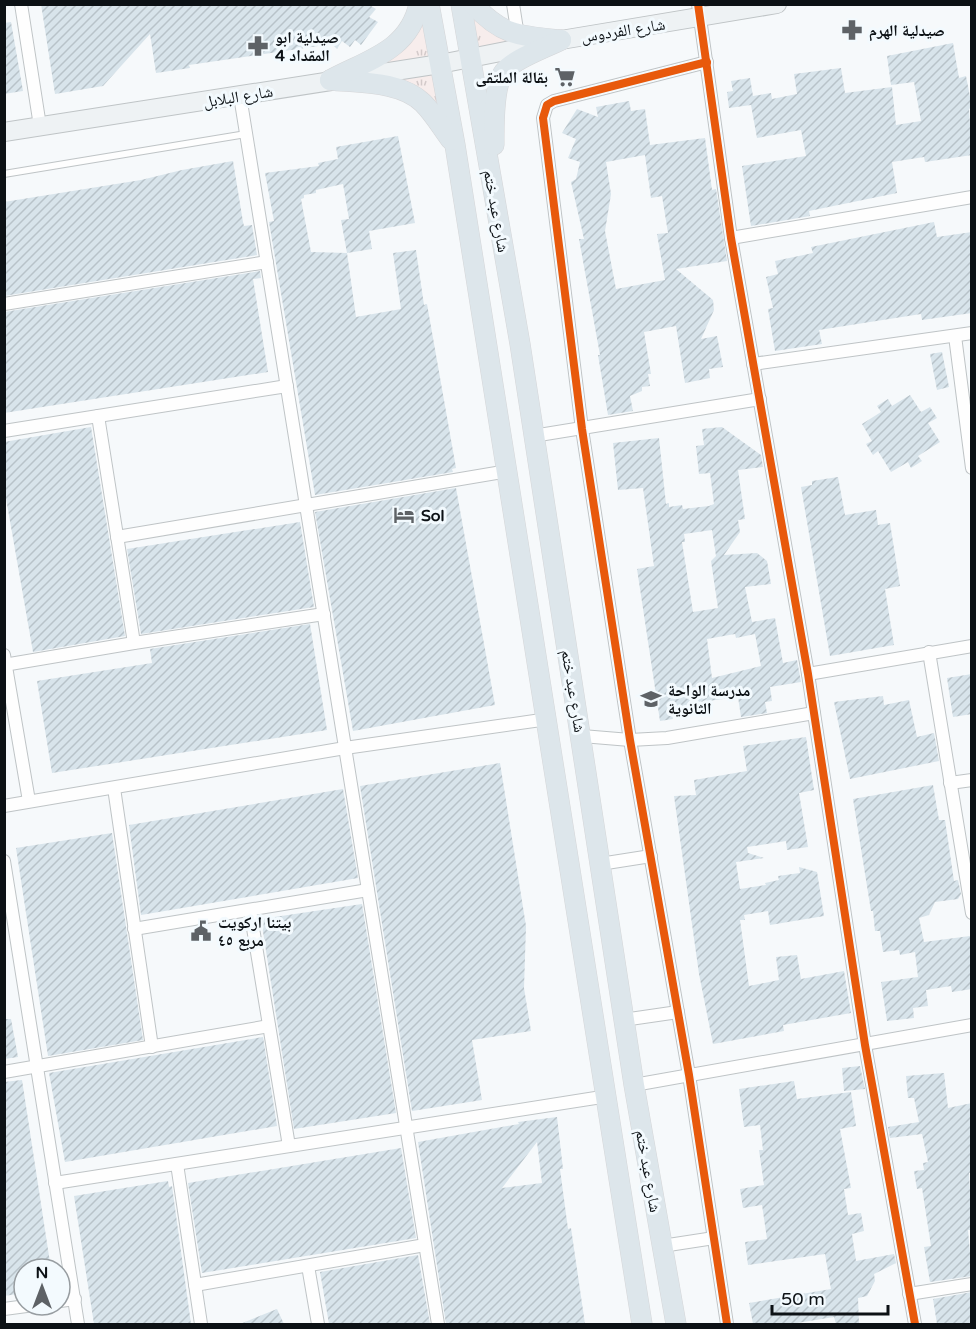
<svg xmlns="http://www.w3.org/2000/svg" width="976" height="1329" viewBox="0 0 976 1329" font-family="'Varela Round','Noto Naskh Arabic',sans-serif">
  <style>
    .grass { fill: url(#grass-tufts) }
    .building { fill: url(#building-hatch); fill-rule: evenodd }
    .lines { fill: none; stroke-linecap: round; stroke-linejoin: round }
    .lane-casing { stroke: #bfc4c6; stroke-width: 8 }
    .street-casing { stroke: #bfc4c6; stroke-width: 14 }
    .secondary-casing { stroke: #bfc4c6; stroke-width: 20 }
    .primary-casing { stroke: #d5d6d8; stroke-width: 21 }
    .lane { stroke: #fefefe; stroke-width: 6 }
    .street { stroke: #fefefe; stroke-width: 12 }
    .secondary { stroke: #eef2f4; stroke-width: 18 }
    .primary { stroke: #dde6eb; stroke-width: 20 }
    .cycleway-casing { stroke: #f3fafe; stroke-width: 11 }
    .cycleway { stroke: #e8590c; stroke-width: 8 }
    .labels { text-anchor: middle; stroke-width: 6; stroke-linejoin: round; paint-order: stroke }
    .street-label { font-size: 16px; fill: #0c1115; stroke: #f3fafe }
    .poi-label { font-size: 16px; font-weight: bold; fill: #0c1115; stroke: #f3fafe; text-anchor: start }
  </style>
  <defs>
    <pattern id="grass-tufts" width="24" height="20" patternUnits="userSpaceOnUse" patternTransform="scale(1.5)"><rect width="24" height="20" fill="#f7edec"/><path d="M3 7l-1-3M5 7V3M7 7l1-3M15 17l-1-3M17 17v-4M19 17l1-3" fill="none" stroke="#d3caca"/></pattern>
    <pattern id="building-hatch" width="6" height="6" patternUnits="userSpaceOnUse" patternTransform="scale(1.5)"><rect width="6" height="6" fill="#d8e4eb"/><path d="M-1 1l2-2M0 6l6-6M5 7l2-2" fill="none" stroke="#b8c3c9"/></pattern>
  </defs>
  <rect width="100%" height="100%" fill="#f6f9fb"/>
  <g class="grass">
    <path d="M467,5L522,44L473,53Z"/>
    <path d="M425,18L432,60L364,72Z"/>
    <path d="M434,68L441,105L429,97L364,78Z"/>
  </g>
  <g class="building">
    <path d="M41,4H368L376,9L369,17L378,22L361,45L355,40L350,47L342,41L337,49L332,44L189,65L190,68L156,73L150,34L103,86L55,94Z"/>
    <path d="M11,22L23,91L4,94V23Z"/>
    <path d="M953,43L959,78L966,76L972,107L969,109L972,155L925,162L924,157L892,162L897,193L809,211L810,216L751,226L742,166L806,156L801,130L757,138L751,105L729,108L727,92L733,91L731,81L750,78L753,96L771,93L772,99L797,94L794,74L841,68L845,93L892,87L896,125L921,121L914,82L891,85L887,56Z"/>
    <path d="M629,101L631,111L645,109L650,145L705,138L712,190L716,189L727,261L676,269L713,300L714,310L701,339L717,336L723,367L709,369L710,378L685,383L676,326L644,332L651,374H648L650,386L642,387V391L630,396L633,411L608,415L598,355H600L579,239H584L571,182L576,179L580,162L568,158L576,139L562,133L577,109L598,117L596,107ZM645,155L651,198L662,196L668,233L657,234L665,280L616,289L605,231L611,194L606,162Z"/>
    <path d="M398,136L415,223L369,231L372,249L347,253L356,317L401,309L393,253L416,250L424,305L427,304L456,468L452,469L453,472L315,495L269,222L274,221L265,173L319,166L318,163L338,159L336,147ZM343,184L349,219L341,220L347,253L311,252L301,199L304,198V195L316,193V190Z"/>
    <path d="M233,161L243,222L244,226L252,225L257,255L4,296V202L141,180L182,170Z"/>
    <path d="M934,222L937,237L972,232V313L922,320L921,314L819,330L822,344L775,351L768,309L773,308L766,277L778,274L775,261L813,253L811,247Z"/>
    <path d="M260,271L261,278L253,279L268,372L4,413V312Z"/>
    <path d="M942,352L949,387L937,390L930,354Z"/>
    <path d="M910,395L921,412L930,407L937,418L928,423L940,442L918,456L922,461L911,468L908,462L891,472L878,451L873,455L866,444L872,441L862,424L881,412L877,406L888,399L892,406Z"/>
    <path d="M91,427L125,636L33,652L4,487V442Z"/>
    <path d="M722,427L761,455L763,467L738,470L745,519L738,520L740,532L724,555L757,553L767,561L771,584L745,587L752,622L775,618L783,663L797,660L801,682L770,687L772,701L765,702L767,713L741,717L738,697L708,701V705L671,711L673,719L660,721L637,569L654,566L643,488L618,490L613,443L659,438L666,504L669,503V507L682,505L683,509L709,506L714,504L710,473L699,474L696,446L704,445L702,429ZM712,530L716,556L711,561L718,608L693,612L682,542H685L684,534ZM735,634L736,638L755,634L761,666L712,678L707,639Z"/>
    <path d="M838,477L845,515L876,510L878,525L890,523L900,586L885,589L894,645L830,656L801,487L812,485V481Z"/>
    <path d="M456,488L495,705L353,731L315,512Z"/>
    <path d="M300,522L314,607L141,634L127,549Z"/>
    <path d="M310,624L327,730L52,773L37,681L152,663L150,649Z"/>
    <path d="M972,674V714L953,717L947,678Z"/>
    <path d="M883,696L884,705L909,700L917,737L934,733L939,761L850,779L834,702Z"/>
    <path d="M806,737L814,790L799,793L808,847L787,850L786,841L747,847L748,853L764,858L736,862L740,889L766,885L765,883L779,880L778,876L800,873L799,867L817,872L824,916L770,925L768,911L744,915L745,920H740L749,986L779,980L776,957L797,955L801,979L844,971L851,1013L783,1025L784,1031L713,1044L699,974L674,796L696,795L694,780L747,771L743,746Z"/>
    <path d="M500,763L526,926L524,988L531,1031L472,1040L482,1100L412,1111L360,786Z"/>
    <path d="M933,785L939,820H945L954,881L958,880L961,894L958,899L935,902L929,915L919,918L924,942L970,936L972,989L952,992L951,986L926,990L928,1006L913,1008L914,1018L887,1021L881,982L918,977L915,952L900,955L899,950L883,952L880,931H875L873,911H871L853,799Z"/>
    <path d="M343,789L358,878L141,915L129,825Z"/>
    <path d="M112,833L143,1040L48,1056L16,848Z"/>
    <path d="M362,904L396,1113L294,1129L261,919Z"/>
    <path d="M4,1019H11L18,1057L4,1059Z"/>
    <path d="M263,1037L277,1126L65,1162L49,1073Z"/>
    <path d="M860,1066L865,1089L844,1091L842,1068Z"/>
    <path d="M944,1073L948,1108L972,1103V1172L969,1173L972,1230H968L972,1276L930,1282L924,1247L931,1246L922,1188L917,1189L914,1171L924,1170L923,1163L928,1162L922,1134L890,1138L888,1127L919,1122L914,1098H908L906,1076Z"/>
    <path d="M22,1080L51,1269H24V1293L4,1296V1082Z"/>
    <path d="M794,1081L797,1099L851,1092L856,1126L840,1129L851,1188L844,1189L848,1215L861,1213L864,1231L852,1234L856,1261L894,1254L896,1263L874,1274L875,1281L867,1296L858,1298L859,1324H836L834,1317L791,1324H753L749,1303L831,1289L825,1254L748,1265L745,1242L767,1239L762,1205L743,1208L740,1189L764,1185L759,1150H763L760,1125L744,1127L739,1089Z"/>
    <path d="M557,1117L563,1169H560L568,1229L571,1228L585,1324H446L418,1142L519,1124L518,1122ZM537,1142L542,1183L502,1188Z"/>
    <path d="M401,1148L416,1238L202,1273L188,1183Z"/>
    <path d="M168,1181L169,1187L172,1186L191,1324H94L74,1196Z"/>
    <path d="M418,1255L430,1324H329L320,1272Z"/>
    <path d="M972,1292V1324H937L933,1299Z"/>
    <path d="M277,1309L284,1324H240Z"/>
  </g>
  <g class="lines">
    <g class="lane-casing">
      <path id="lane" d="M4,174L246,134"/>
    </g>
    <g class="street-casing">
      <g id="street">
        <path d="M21,4L40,126"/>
        <path d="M513,4L518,36"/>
        <path d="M698,4L731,238L808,674L865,1045L915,1324"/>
        <path d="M707,62L554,101L547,105L543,118L582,429L630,740L689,1075L727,1324"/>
        <path d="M240,96L438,1324"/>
        <path d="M731,238L972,197"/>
        <path d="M4,304L267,262"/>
        <path d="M955,336L972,468"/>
        <path d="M753,364L972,333"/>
        <path d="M98,416L134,643"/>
        <path d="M4,431L287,386"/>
        <path d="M533,436L760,399"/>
        <path d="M117,537L508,471"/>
        <path d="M929,652L972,913"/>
        <path d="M4,655L29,801"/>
        <path d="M4,665L134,643L324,614"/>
        <path d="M808,674L972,646"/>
        <path d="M582,736L630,740L667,738L814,713"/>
        <path d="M950,783L972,780"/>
        <path d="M114,788L152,1047"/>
        <path d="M4,806L345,748L548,719"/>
        <path d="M4,861L78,1324"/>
        <path d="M600,864L651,856"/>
        <path d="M250,910L289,1146"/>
        <path d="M134,929L368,890"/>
        <path d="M623,1020L678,1012"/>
        <path d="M4,1072L269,1026"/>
        <path d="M634,1085L972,1025"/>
        <path d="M177,1164L201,1324"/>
        <path d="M55,1183L608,1096"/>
        <path d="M662,1246L714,1238"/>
        <path d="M308,1266L318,1324"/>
        <path d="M195,1285L425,1245"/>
        <path d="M909,1294L972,1284"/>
        <path d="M60,1301L75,1299"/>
        <path d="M4,1309L34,1305"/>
      </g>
    </g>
    <g class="secondary-casing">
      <path id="secondary" d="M4,132L440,64L561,40L777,4"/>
    </g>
    <g class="primary-casing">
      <g id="primary">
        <path d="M429,4L455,145L642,1324"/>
        <path d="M461,4L520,344L634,1085L676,1324"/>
        <path d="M473,4C502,36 520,36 561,40"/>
        <path d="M330,80C359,83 401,81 423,103C434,114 442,128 451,140"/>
        <path d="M330,80C367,60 409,51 419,4"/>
        <path d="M494,145C494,127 493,86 504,72C513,59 546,48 561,40"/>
      </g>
    </g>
    <use href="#lane" class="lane"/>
    <use href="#street" class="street"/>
    <use href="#secondary" class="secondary"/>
    <use href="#primary" class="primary"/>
    <g class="cycleway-casing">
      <g id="cycleway">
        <path d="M698,4L731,238L808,674L865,1045L915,1324"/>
        <path d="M707,62L554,101L547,105L543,118L582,429L630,740L689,1075L727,1324"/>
      </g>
    </g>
    <use href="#cycleway" class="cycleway"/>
  </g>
  <defs>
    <g id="pharmacy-bare" transform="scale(1.62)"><path d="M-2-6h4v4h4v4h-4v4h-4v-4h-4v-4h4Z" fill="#5e6266" stroke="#f3fafe" stroke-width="2.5" paint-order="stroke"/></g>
    <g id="supermarket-bare" transform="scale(1.62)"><path d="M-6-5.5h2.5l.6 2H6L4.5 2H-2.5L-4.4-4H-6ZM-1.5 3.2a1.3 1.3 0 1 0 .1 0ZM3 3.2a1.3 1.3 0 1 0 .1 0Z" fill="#5e6266" stroke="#f3fafe" stroke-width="2.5" paint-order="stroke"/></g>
    <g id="hotel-bare" transform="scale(1.62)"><path d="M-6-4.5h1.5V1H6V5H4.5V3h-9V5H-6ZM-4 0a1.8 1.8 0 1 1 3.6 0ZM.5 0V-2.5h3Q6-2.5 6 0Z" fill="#5e6266" stroke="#f3fafe" stroke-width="2.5" paint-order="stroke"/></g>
    <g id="school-bare" transform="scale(1.62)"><path d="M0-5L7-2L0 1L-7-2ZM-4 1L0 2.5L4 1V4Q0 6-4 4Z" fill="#5e6266" stroke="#f3fafe" stroke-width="2.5" paint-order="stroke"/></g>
    <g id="civic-bare" transform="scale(1.62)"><path d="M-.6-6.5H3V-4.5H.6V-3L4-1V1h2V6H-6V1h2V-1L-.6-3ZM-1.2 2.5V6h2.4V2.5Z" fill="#5e6266" stroke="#f3fafe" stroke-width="2.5" paint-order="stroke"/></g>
  </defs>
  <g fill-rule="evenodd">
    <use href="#pharmacy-bare" x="852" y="30"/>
    <use href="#pharmacy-bare" x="258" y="46"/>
    <use href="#supermarket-bare" x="565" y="77"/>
    <use href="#hotel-bare" x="404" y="515"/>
    <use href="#school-bare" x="651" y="699"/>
    <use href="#civic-bare" x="201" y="931"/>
  </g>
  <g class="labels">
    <g class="street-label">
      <text transform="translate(623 30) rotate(-9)" y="6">شارع الفردوس</text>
      <text transform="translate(238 96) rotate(-9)" y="6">شارع البلابل</text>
      <text transform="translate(497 211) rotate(80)" y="6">شارع عبد ختم</text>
      <text transform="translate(574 691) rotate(81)" y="6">شارع عبد ختم</text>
      <text transform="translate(649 1171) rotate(80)" y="6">شارع عبد ختم</text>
    </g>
    <g class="poi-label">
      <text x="869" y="36">صيدلية الهرم</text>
      <text x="275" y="43">صيدلية ابو<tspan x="275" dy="18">المقداد 4</tspan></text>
      <text x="548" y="83" text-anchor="end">بقالة الملتقى</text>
      <text x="421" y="521">Sol</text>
      <text x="668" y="696">مدرسة الواحة<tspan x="668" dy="18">الثانوية</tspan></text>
      <text x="218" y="928">بيتنا اركويت<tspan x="218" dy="18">مربع ٤٥</tspan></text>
    </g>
  </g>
  <rect width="976" height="1329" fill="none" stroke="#0c1115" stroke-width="12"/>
  <g transform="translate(42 1287)"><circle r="28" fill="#f3fafe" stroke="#979da1" stroke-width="1.5"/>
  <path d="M0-4.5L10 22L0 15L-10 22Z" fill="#5e6266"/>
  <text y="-9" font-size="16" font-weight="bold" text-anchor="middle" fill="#0c1115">N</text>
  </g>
  <path d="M772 1305v9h116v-9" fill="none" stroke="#0c1115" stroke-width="3"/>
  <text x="781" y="1305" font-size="18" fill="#0c1115" stroke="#f3fafe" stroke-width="4.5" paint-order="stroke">50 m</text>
</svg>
